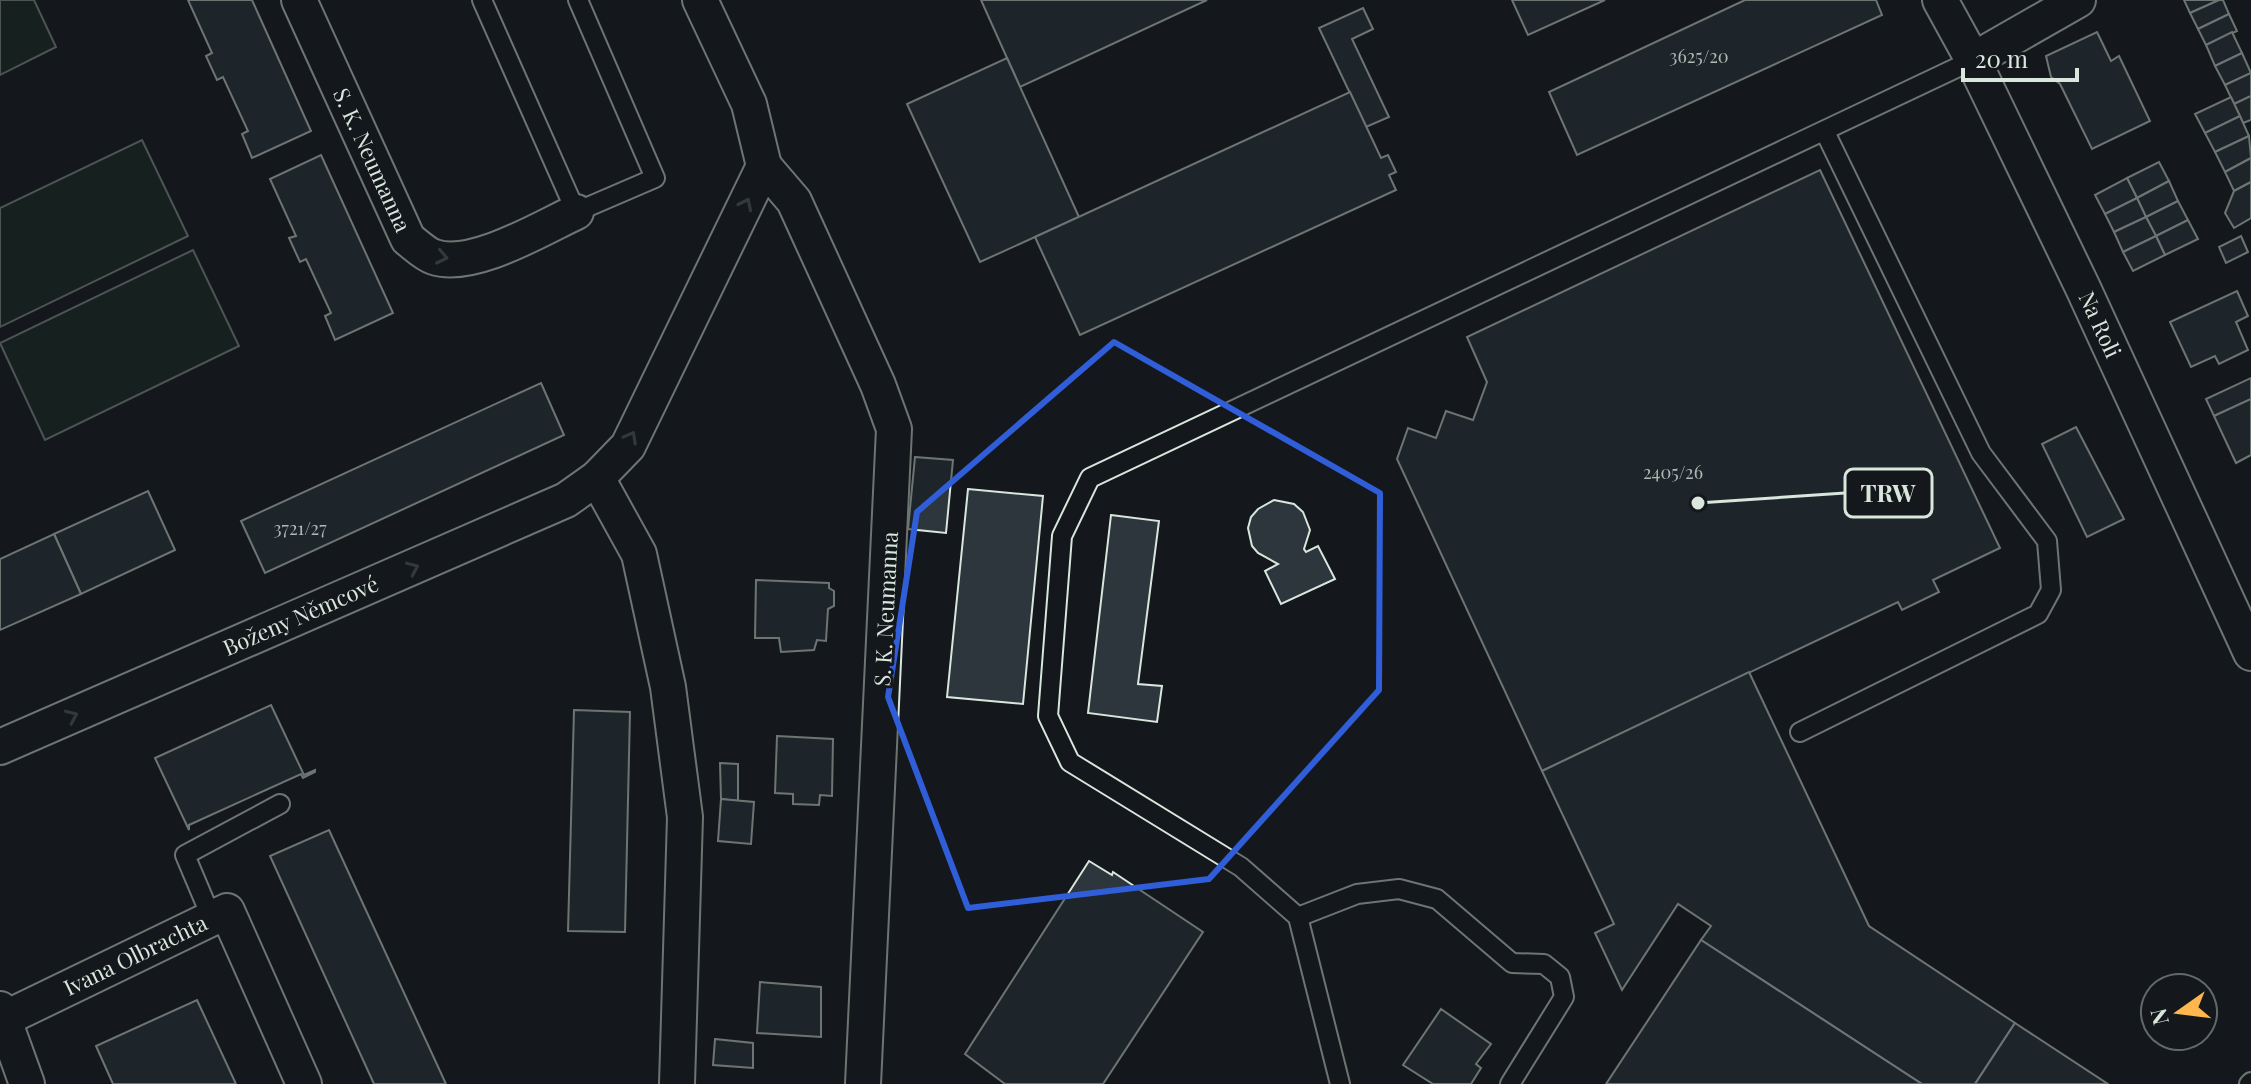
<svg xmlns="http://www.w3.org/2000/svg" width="2251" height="1084" viewBox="0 0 2251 1084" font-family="'Playfair Display',serif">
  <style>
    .green { fill: #1a2d24; stroke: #939e99; stroke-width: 2 }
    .building { fill: #2c363c; stroke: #d8e6dc; stroke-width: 2 }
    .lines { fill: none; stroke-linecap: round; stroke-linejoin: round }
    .lane-casing { stroke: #d8e6dc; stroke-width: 22 }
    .street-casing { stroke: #d8e6dc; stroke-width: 38 }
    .lane { stroke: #14181c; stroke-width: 18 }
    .street { stroke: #14181c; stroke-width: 34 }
    .oneway { stroke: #59605f }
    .marked { fill: none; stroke: #305dd8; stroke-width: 6; stroke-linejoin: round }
    .labels { text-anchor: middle; stroke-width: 6; stroke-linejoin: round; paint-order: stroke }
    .number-label { font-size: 18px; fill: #adbab4 }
    .street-label { font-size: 22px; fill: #d8e6dc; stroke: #14181c }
    .leader { fill: none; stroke: #d8e6dc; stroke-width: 3 }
    .callout-dot { fill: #d8e6dc; stroke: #14181c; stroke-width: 3 }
    .callout { fill: #14181c; stroke: #d8e6dc; stroke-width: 3 }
    .callout-label { font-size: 24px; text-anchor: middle; font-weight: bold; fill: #d8e6dc }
  </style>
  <rect width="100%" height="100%" fill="#14181c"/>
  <g class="green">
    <path d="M0,0H34L56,47L0,75Z"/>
    <path d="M142,140L188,236L0,327V208Z"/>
    <path d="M193,250L239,346L45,440L0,343Z"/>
  </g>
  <g class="building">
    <path d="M188,0H252L311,131L252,158L242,134L248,131L223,77L217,80L206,56L212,53Z"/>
    <path d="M981,0H1207L1020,87Z"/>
    <path d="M1512,0H1605L1528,35Z"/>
    <path d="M1745,0H1876L1882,15L1577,155L1549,92Z"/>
    <path d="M2184,0H2219L2190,13Z"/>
    <path d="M2219,0H2223L2229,14L2198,29L2190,13Z"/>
    <path d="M1363,8L1373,29L1352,39L1389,117L1366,127L1319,28Z"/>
    <path d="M2229,14L2237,31L2206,45L2198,29Z"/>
    <path d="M2097,32L2111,61L2119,56L2150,121L2092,149L2060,84L2051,77L2046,56Z"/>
    <path d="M2232,32L2242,53L2215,66L2206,45Z"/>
    <path d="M2242,53L2251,73L2225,85L2215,66Z"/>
    <path d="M1007,58L1079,217L980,262L907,104Z"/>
    <path d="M2251,73V96L2234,104L2225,85Z"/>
    <path d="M1350,92L1381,158L1388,155L1396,172L1389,175L1396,190L1080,335L1035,237Z"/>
    <path d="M2251,96V120L2243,123L2234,104Z"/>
    <path d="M2231,97L2240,116L2205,133L2195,114Z"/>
    <path d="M2240,116L2249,136L2215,152L2205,133Z"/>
    <path d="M2249,136L2251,158L2225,172L2215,152Z"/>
    <path d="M321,155L393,313L335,340L325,316L331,313L306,259L300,262L289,238L296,236L270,179Z"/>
    <path d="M2251,158V182L2234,191L2225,172Z"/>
    <path d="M2159,162L2169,181L2137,198L2127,178Z"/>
    <path d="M1820,170L2000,548L1933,580L1939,592L1902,610L1898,602L1542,771L1397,459L1408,428L1436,438L1446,411L1473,420L1487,382L1467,337Z"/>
    <path d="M2127,178L2137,198L2105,214L2095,195Z"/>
    <path d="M2169,181L2178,201L2146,217L2137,198Z"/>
    <path d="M2251,182V218L2234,228L2225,213L2234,191Z"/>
    <path d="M2137,198L2146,217L2114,232L2105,214Z"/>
    <path d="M2178,201L2188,220L2156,236L2146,217Z"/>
    <path d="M2146,217L2156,236L2123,252L2114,232Z"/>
    <path d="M2188,220L2198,239L2165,255L2156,236Z"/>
    <path d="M2156,236L2165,255L2133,271L2123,252Z"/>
    <path d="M2241,236L2248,252L2226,263L2219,247Z"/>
    <path d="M2237,291L2248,316L2236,322L2248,350L2219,364L2215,356L2191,367L2170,322Z"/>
    <path d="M2251,378V399L2214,416L2206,399Z"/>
    <path d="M541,383L564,435L265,573L241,521Z"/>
    <path d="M2251,399V455L2236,463L2214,416Z"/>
    <path d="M2076,427L2124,519L2087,537L2042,444Z"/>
    <path d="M915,457L953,460L946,533L908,529Z"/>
    <path d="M968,489L1043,496L1023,704L947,697Z"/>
    <path d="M148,491L175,550L81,594L54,534Z"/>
    <path d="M1274,500L1294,504L1303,512L1310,530L1304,549L1306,552L1318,546L1335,579L1281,604L1265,571L1278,564L1258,553L1252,546L1248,528L1251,517L1258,509Z"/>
    <path d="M1111,515L1159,521L1138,684L1162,686L1157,722L1088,713Z"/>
    <path d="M54,534L81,594L0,630V559Z"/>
    <path d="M756,580L829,583V588L834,591V606L828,609L826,641L817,640L814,650L781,652L779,638H755Z"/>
    <path d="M1749,672L1869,926L2015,1023L1975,1084H1922L1701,940L1711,926L1678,904L1622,990L1595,933L1614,924L1542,771Z"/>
    <path d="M271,705L304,775L315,770V772L303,778L301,774L189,825V830L155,758Z"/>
    <path d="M574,710L630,712L625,932L568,931Z"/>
    <path d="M777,736L833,739L832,796L820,795L819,805L793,804V794L775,793Z"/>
    <path d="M720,763L738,764V801L721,799Z"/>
    <path d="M721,799L754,802L751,844L718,841Z"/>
    <path d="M329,830L446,1084H374L270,856Z"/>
    <path d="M1089,861L1112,875L1113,872L1203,932L1103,1084H1005L965,1054Z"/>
    <path d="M1701,940L1922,1084H1606Z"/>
    <path d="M760,982L821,987V1037L757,1033Z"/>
    <path d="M197,1000L236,1084H113L96,1046Z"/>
    <path d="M1441,1009L1491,1044L1476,1064L1481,1068L1471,1084H1433L1403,1065Z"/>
    <path d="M2015,1023L2108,1084H1975Z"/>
    <path d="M715,1039L753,1043V1068L713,1065Z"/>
  </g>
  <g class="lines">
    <g class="lane-casing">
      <g id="lane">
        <path d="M482,0L576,212L655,178L578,0"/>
        <path d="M1800,732L2038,614L2051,590L2047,541L1981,453L1825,132"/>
        <path d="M1298,917L1357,894L1399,889L1437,899L1512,963L1544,964L1560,977L1564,997L1510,1084"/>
        <path d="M212,919L185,855L280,804"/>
        <path d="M1340,1084L1298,917L1241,867L1070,762L1048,716L1062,536L1090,478L1973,60"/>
        <path d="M2249,1084L2251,1082"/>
      </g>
    </g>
    <g class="street-casing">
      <g id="street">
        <path id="s1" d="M299,0L408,239C416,245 425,254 434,257C472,270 540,229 576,212"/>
        <path id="s2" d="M1940,0L1973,60L2083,288L2251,653"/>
        <path d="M1973,60L2078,0"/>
        <path d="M764,166L794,201L878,385L894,429L863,1084"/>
        <path d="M597,478L639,554L668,687L685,817L677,1084"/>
        <path id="s3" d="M0,747L566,500L597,478L628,446L764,166L749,104L700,0"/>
        <path d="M0,1009L27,1084"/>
        <path id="s4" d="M4,1019L227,911L304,1084"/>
      </g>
    </g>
    <use href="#lane" class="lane"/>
    <use href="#street" class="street"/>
  </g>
  <defs><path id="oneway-chevron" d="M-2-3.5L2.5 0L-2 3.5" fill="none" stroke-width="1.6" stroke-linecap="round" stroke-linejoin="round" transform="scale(2)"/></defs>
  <g class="oneway">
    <use href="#oneway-chevron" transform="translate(746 204) rotate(-64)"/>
    <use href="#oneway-chevron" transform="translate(442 257) rotate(12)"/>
    <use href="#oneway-chevron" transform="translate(631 437) rotate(-61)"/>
    <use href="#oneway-chevron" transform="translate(413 568) rotate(-24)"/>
    <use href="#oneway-chevron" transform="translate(72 716) rotate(-24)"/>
  </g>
  <path d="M0 0H2251V1084H0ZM1114,342L1380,493L1379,690L1209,879L968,908L888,697L917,512Z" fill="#14181c" fill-opacity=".55" fill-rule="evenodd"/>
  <path class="marked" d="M1114,342L1380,493L1379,690L1209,879L968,908L888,697L917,512Z"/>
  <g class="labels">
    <g class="number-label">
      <text x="1699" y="63">3625/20</text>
      <text x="1673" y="479">2405/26</text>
      <text x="300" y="535">3721/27</text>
    </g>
    <g class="street-label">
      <text dy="8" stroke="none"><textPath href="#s1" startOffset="176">S. K. Neumanna</textPath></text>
      <text dy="8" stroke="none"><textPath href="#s2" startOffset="362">Na Roli</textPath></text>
      <text transform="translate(886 609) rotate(-87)" y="8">S. K. Neumanna</text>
      <text dy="8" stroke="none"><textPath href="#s3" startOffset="328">Boženy Němcové</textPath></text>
      <text dy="8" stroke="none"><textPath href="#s4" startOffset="146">Ivana Olbrachta</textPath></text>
    </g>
  </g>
  <path class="leader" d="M1698 503L1845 493"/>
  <circle class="callout-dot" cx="1698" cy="503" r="8"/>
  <rect class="callout" x="1845" y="469" width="87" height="48" rx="8"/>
  <g class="callout-label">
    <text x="1888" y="502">TRW</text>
  </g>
  <g transform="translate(2179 1012) rotate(256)"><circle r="38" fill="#14181c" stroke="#626a69" stroke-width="2"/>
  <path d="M0-6L14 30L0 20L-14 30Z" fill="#ffb74d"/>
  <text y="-12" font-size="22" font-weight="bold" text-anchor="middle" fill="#d8e6dc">N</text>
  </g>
  <path d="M1963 68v12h114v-12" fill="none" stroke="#d8e6dc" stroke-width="4"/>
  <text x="1975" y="68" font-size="24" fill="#d8e6dc" stroke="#14181c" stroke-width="6" paint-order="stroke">20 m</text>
</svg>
